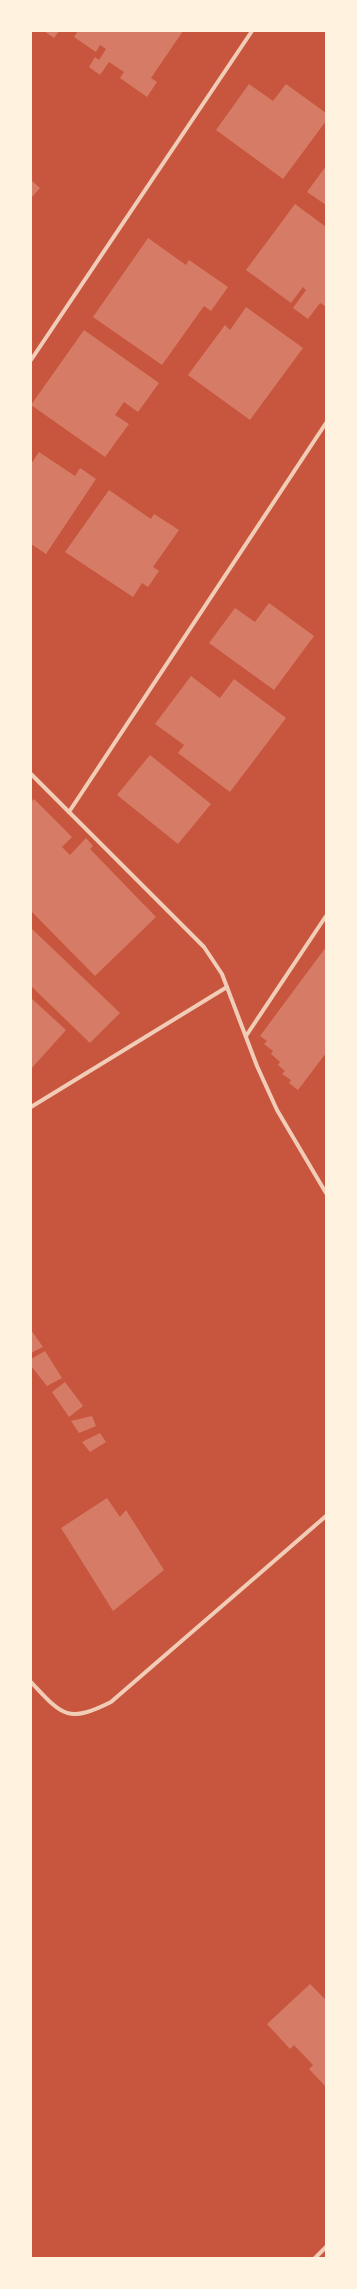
<svg xmlns="http://www.w3.org/2000/svg" width="357" height="2289" viewBox="0 0 357 2289" font-family="'Archivo Narrow',sans-serif">
  <style>
    .building { fill: #d67c66 }
    .lines { fill: none; stroke-linecap: round; stroke-linejoin: round }
    .minor { stroke: #f1ccb7; stroke-width: 4 }
  </style>
  <rect width="100%" height="100%" fill="#c8553d"/>
  <g class="building">
    <path d="M44,31H59L54,38Z"/>
    <path d="M78,31H183L151,78L157,82L147,97L120,78L124,72L109,62L100,75L89,67L95,57L99,60L106,49L100,45L96,52L74,37Z"/>
    <path d="M249,84L273,101L286,84L326,113V121L283,179L216,130Z"/>
    <path d="M326,166V205L307,192Z"/>
    <path d="M31,180L40,188L31,198Z"/>
    <path d="M295,204L326,227V307L320,303L308,319L293,308L306,290L303,287L291,303L246,270Z"/>
    <path d="M148,238L186,265L189,260L228,287L211,311L204,306L162,365L93,317Z"/>
    <path d="M246,307L303,348L250,420L188,375L225,325L230,330Z"/>
    <path d="M84,330L159,383L138,412L124,402L115,415L129,424L105,457L31,405Z"/>
    <path d="M39,452L75,476L80,468L96,479L46,554L31,544V464Z"/>
    <path d="M109,490L151,519L154,514L179,530L153,567L159,571L148,587L142,583L133,597L65,552Z"/>
    <path d="M269,603L314,636L274,690L209,643L235,608L255,622Z"/>
    <path d="M191,676L220,698L234,679L286,718L230,792L178,753L184,745L155,724Z"/>
    <path d="M150,755L211,804L178,844L117,795Z"/>
    <path d="M34,799L72,837L62,847L70,855L86,838L93,846L90,849L156,917L95,976L31,911V802Z"/>
    <path d="M31,928L120,1013L90,1043L31,986Z"/>
    <path d="M326,947V1053L298,1090L289,1083L291,1080L282,1074L285,1071L278,1065L280,1062L271,1054L273,1051L264,1044L267,1041L260,1036Z"/>
    <path d="M31,998L66,1030L31,1069Z"/>
    <path d="M31,1330L43,1347L31,1353Z"/>
    <path d="M45,1351L62,1378L47,1386L31,1366V1359Z"/>
    <path d="M65,1382L83,1406L69,1417L52,1392Z"/>
    <path d="M92,1416L96,1426L79,1433L71,1421Z"/>
    <path d="M100,1433L106,1442L90,1452L82,1442Z"/>
    <path d="M107,1498L120,1517L126,1510L164,1570L113,1611L61,1528Z"/>
    <path d="M310,1984L326,2000V2087L309,2069L313,2065L294,2045L290,2049L267,2024Z"/>
  </g>
  <g class="lines">
    <g class="minor">
      <path d="M31,360L252,31"/>
      <path d="M31,774L204,947L222,974L257,1066L277,1110L326,1193"/>
      <path d="M69,812L326,423"/>
      <path d="M246,1036L326,916"/>
      <path d="M31,1107L227,987"/>
      <path d="M31,1682C62,1715 67,1724 111,1702L326,1516"/>
      <path d="M315,2258L326,2247"/>
    </g>
  </g>
  <rect width="357" height="2289" fill="none" stroke="#fff3e0" stroke-width="64"/>
</svg>
